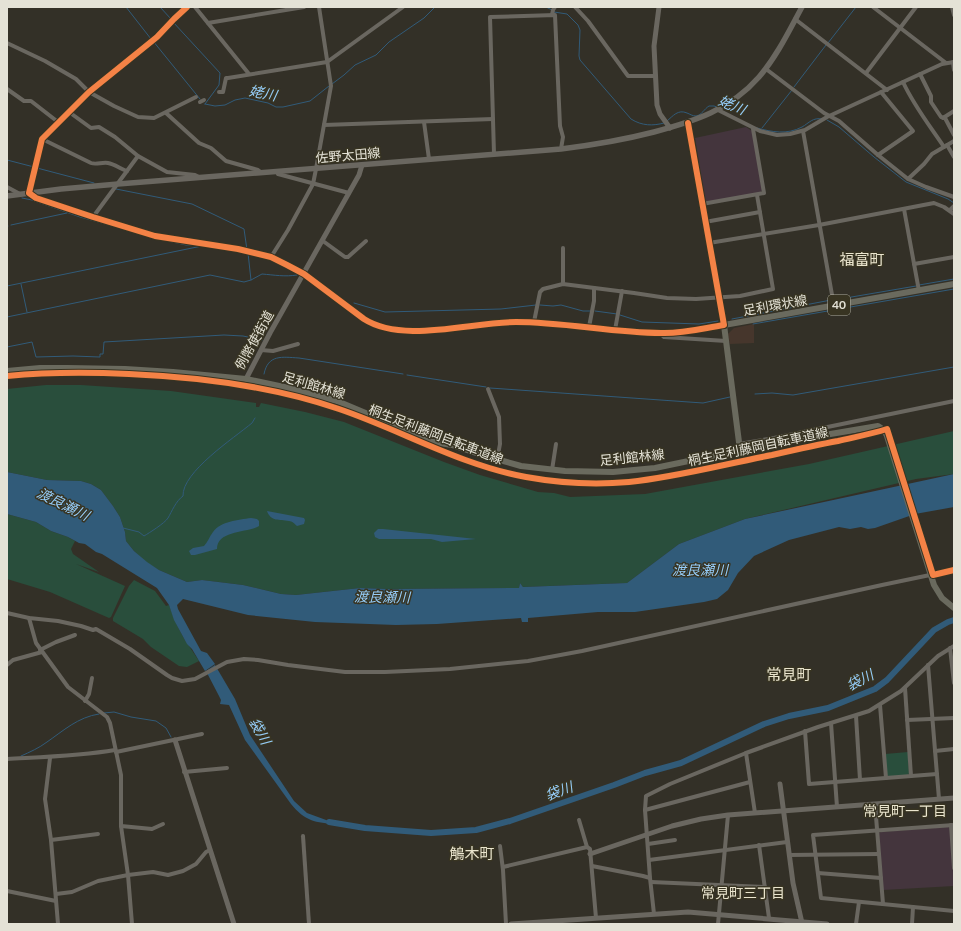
<svg xmlns="http://www.w3.org/2000/svg" width="961" height="931" viewBox="0 0 961 931" font-family="Lato,'Noto Sans JP',sans-serif">
  <style>
    .commercial { fill: #46362c }
    .education { fill: #44353d }
    .green { fill: #294e3c }
    .water { fill: #315b79 }
    .lines { fill: none; stroke-linecap: round; stroke-linejoin: round }
    .stream { stroke: #315b79; stroke-width: 1 }
    .river { stroke: #315b79; stroke-width: 6 }
    .minor { stroke: #6a6760; stroke-width: 4 }
    .tertiary { stroke: #6a6760; stroke-width: 5 }
    .secondary { stroke: #6a6760; stroke-width: 5.5 }
    .primary { stroke: #6a6a5e; stroke-width: 6 }
    .cycleway-casing { stroke: #383422; stroke-width: 8 }
    .cycleway { stroke: #f48246; stroke-width: 6 }
    .labels { text-anchor: middle; stroke-width: 3; stroke-linejoin: round; paint-order: stroke }
    .shield { fill: #383422; stroke: #b0aea0; stroke-width: 1 }
    .shield-label { font-size: 12px; font-weight: bold; fill: #e4e2d6 }
    .street-label { font-size: 13px; fill: #e4e2d6; stroke: #383422 }
    .water-label { font-size: 14px; font-style: italic; fill: #95ccf8; stroke: #383422 }
    .neighbourhood-label { font-size: 14px; fill: #eae5ce; stroke: #383422 }
    .quarter-label { font-size: 15px; fill: #eae5ce; stroke: #383422 }
  </style>
  <rect width="100%" height="100%" fill="#333027"/>
  <path class="commercial" d="M754,324V343L730,344L728,334L734,328Z"/>
  <g class="education">
    <path d="M746,127L752,131L762,190L760,193L705,202L695,138Z"/>
    <path d="M948,827L950,828L954,886L883,890L879,833L881,832Z"/>
  </g>
  <g class="green">
    <path d="M46,385H81L171,391L256,403V407H259L261,403L305,412L344,422L444,462L480,475L538,492L554,493L570,497L645,494L809,464L954,431V474L916,479L745,519L679,544L627,583L523,587L520,583L519,588L388,589L360,588L296,595L281,594L243,585L202,580L187,582L159,570L147,563L134,551L126,541L125,532L120,517L113,506L101,490L91,484L81,481L47,480L7,472V389Z"/>
    <path d="M7,514L36,522L51,531L68,537L75,541L71,549L73,554L99,572L76,564L125,586L111,617L109,618L50,592L7,579Z"/>
    <path d="M134,580L155,591L166,606L169,605C174,618 179,631 187,643C191,649 195,655 199,661L187,667L179,666L151,647L143,639L113,621V618L129,586Z"/>
    <path d="M908,752L909,773L908,775L890,777L887,775L885,754Z"/>
  </g>
  <g class="water">
    <path d="M7,472L47,480L81,481L91,484L101,490L113,506L120,517L125,532L126,541L134,551L147,562L159,570L187,582L202,580L243,585L281,594L296,595L360,588L388,589L519,588L520,583L523,587L627,583L679,544L745,519L954,474V507L915,514L875,528L868,529L861,527L850,529L839,527L789,540L754,556L738,573L728,590L717,599L704,602L635,612H598L528,618V622H522L521,618L437,624L396,625L315,622L248,615L183,599L177,605L178,609L201,651L207,653L215,664L205,671L192,649L187,644L174,620L169,605L157,588L102,554L96,552L85,544L79,543L68,537L51,531L36,522L7,514Z"/>
    <path d="M267,511L304,518L305,520L304,524L297,526C295,524 292,521 289,521C279,519 271,522 267,511Z"/>
    <path d="M251,518L257,519L259,521V526C247,533 217,530 217,549L195,555H191L189,551L193,548L204,546C208,542 209,537 213,532C221,521 238,520 251,518Z"/>
    <path d="M378,529H383L476,539L442,542L431,539H379L375,537L374,533Z"/>
    <path d="M215,665L235,699L250,735L294,801L307,813L337,824C315,823 305,821 291,804L245,740L229,705L220,704L221,700L219,696L206,671Z"/>
  </g>
  <g class="lines">
    <g class="stream">
      <path d="M126,7L151,39"/>
      <path d="M160,7L171,19"/>
      <path d="M546,7L552,10"/>
      <path d="M554,12L567,14L578,25L580,30L579,56L580,60L631,119C642,126 653,126 664,123"/>
      <path d="M173,22L220,73L219,85L205,104"/>
      <path d="M153,41L200,99"/>
      <path d="M828,43L856,7"/>
      <path d="M332,84L344,75L355,65L376,55L389,42L424,18L435,7"/>
      <path d="M794,87L826,45"/>
      <path d="M205,104L215,106L225,105L235,100L245,98L268,103L276,107H283L310,101L329,86"/>
      <path d="M827,120L839,127L874,157L906,182L948,199L954,203"/>
      <path d="M667,121C673,116 678,109 687,113C690,114 692,116 696,116C702,115 704,109 709,106H714L717,107"/>
      <path d="M757,128C772,132 787,135 802,127C809,123 813,117 822,119"/>
      <path d="M762,128L792,90"/>
      <path d="M7,160L34,167"/>
      <path d="M37,168L94,183"/>
      <path d="M116,189L192,204L244,229L247,250"/>
      <path d="M22,198L32,200L80,217L113,226"/>
      <path d="M11,225L67,213"/>
      <path d="M7,226H8"/>
      <path d="M168,241L186,245H199"/>
      <path d="M248,253L251,280"/>
      <path d="M21,284L27,312"/>
      <path d="M919,285L954,279"/>
      <path d="M7,286L202,246"/>
      <path d="M834,300L916,286"/>
      <path d="M354,303L385,312L501,309L536,305"/>
      <path d="M540,305L553,306L561,305L583,311H591"/>
      <path d="M595,311L617,314"/>
      <path d="M620,315L642,322L699,324L718,321"/>
      <path d="M7,317L210,275L244,282L251,280L262,274C274,275 285,277 297,275"/>
      <path d="M732,319L831,300"/>
      <path d="M753,324L954,289"/>
      <path d="M7,347L32,342L36,357L73,356L100,357V354H103L104,342L224,335L243,336L262,340"/>
      <path d="M264,374C268,354 282,357 299,358L403,374"/>
      <path d="M407,375L486,387"/>
      <path d="M490,388L703,403L730,397"/>
      <path d="M755,394L772,393L793,395L954,367"/>
      <path d="M123,528L139,532L144,536C149,533 165,523 168,518C172,511 176,501 183,496C182,472 234,438 252,423L255,418"/>
      <path d="M104,713L114,712L131,717L156,721L166,728L171,737"/>
      <path d="M21,756C30,752 39,748 47,742C63,731 78,717 99,714"/>
    </g>
    <path class="river" d="M329,822L365,828L431,833L476,830L510,821L614,785L645,773L681,763L764,724L789,716L828,708L875,689L887,680L934,630L948,622L954,620"/>
    <g class="minor">
      <path d="M195,7L249,74"/>
      <path d="M575,7L588,21L628,76H656"/>
      <path d="M873,7L946,63"/>
      <path d="M952,7L954,15"/>
      <path d="M552,15L553,10L555,7"/>
      <path d="M795,19L887,90"/>
      <path d="M208,23L304,7"/>
      <path d="M7,43L45,61L76,79L89,92L114,106L138,117L154,118L196,97"/>
      <path d="M953,62L954,70"/>
      <path d="M766,69L824,113L839,121L878,155L908,179L926,187L954,197"/>
      <path d="M866,73L916,7"/>
      <path d="M920,74L931,96V102L941,117L945,118L954,135"/>
      <path d="M903,82C914,106 930,126 944,147"/>
      <path d="M7,89L24,101H31L58,122"/>
      <path d="M219,92H223L226,78H228L327,62L403,7"/>
      <path d="M200,102L204,100"/>
      <path d="M718,110L760,131L777,135L790,134L805,130L827,117L942,64L954,62"/>
      <path d="M69,112L91,128L99,127L115,137L138,156L167,172L195,175L199,177"/>
      <path d="M166,113L199,143L211,148L226,161L258,170L262,173"/>
      <path d="M943,118L954,111"/>
      <path d="M424,122L429,159"/>
      <path d="M324,125L493,119"/>
      <path d="M803,131L834,306"/>
      <path d="M42,139L91,163C96,165 102,162 108,163C114,164 121,169 127,171"/>
      <path d="M947,145L954,157"/>
      <path d="M494,154L490,17L555,15L560,126L563,137L561,149"/>
      <path d="M878,155L913,131L881,92"/>
      <path d="M277,172L278,174L349,193"/>
      <path d="M908,179L924,164L932,154L954,141"/>
      <path d="M7,187L20,194"/>
      <path d="M29,193L42,139L89,92L157,37L174,19L187,7"/>
      <path d="M702,204L764,193L753,129"/>
      <path d="M904,209L919,291"/>
      <path d="M950,210L954,206"/>
      <path d="M93,217L138,156"/>
      <path d="M705,222L760,212"/>
      <path d="M323,241L345,257H348L366,241"/>
      <path d="M709,243L819,225L934,203L944,207L954,214"/>
      <path d="M563,248V284"/>
      <path d="M271,257L288,230L313,184L316,169L331,86L319,7"/>
      <path d="M914,264L954,257"/>
      <path d="M534,322L540,292L543,289L563,284L634,293L667,298L696,299L740,296L773,289L757,195"/>
      <path d="M589,327L594,301V288"/>
      <path d="M615,330L622,291"/>
      <path d="M662,333V335L664,337L726,341"/>
      <path d="M261,350L273,351L298,344"/>
      <path d="M488,389L499,417L500,444L497,460"/>
      <path d="M739,444L774,438L954,401"/>
      <path d="M552,470L556,444"/>
      <path d="M7,613L29,618L58,621L81,626L93,630L96,629L130,649L167,675L172,678L182,681L195,679L227,662L244,659L258,660L288,665L345,672H385L450,669L528,661L582,651L882,585L930,575"/>
      <path d="M29,618L36,643L68,687L107,717L110,723L121,775V826L128,875L132,924"/>
      <path d="M950,648L954,683"/>
      <path d="M40,650L56,642L75,635"/>
      <path d="M7,665L13,660L42,652"/>
      <path d="M928,665L939,799"/>
      <path d="M905,688L911,776"/>
      <path d="M85,701L89,694L92,678"/>
      <path d="M880,705L886,778"/>
      <path d="M856,716L860,780"/>
      <path d="M907,720L954,718"/>
      <path d="M831,723L837,807"/>
      <path d="M805,731L809,784L937,774"/>
      <path d="M935,751L954,749"/>
      <path d="M116,752L202,734"/>
      <path d="M746,753L755,813"/>
      <path d="M50,758L45,799L51,840L58,924"/>
      <path d="M7,759C43,757 80,756 115,750"/>
      <path d="M184,772L227,768"/>
      <path d="M875,804L883,904"/>
      <path d="M645,810L750,782"/>
      <path d="M579,820L587,847L590,849L596,918"/>
      <path d="M951,825L954,868"/>
      <path d="M954,825L813,835L821,898L954,911"/>
      <path d="M121,826L152,829L163,824"/>
      <path d="M303,836L309,924"/>
      <path d="M51,840L98,834"/>
      <path d="M648,844L675,840"/>
      <path d="M759,845L769,918"/>
      <path d="M500,846L503,870L506,924"/>
      <path d="M789,855L879,854"/>
      <path d="M649,860L787,842"/>
      <path d="M592,866L643,876L650,878"/>
      <path d="M503,867L587,847"/>
      <path d="M818,873L881,878"/>
      <path d="M651,882L765,887"/>
      <path d="M7,891L56,901"/>
      <path d="M56,894L72,892L98,881L128,875L153,872L168,875L183,871L196,864L206,852L210,850"/>
      <path d="M654,914L650,878L645,810L646,796L670,784L746,753L818,727L869,711L901,691L938,656L954,646"/>
      <path d="M718,924L728,815"/>
      <path d="M856,924L859,902"/>
      <path d="M912,924L913,907"/>
    </g>
    <g class="tertiary">
      <path d="M659,7L654,46L657,105L660,114L670,128"/>
      <path d="M29,193L36,198L93,217L155,236L238,249L271,257L287,265L304,274L364,319C403,344 471,322 516,322C565,322 613,333 661,333C682,334 704,328 724,325L688,123"/>
      <path d="M246,379L270,333L359,175L362,165"/>
      <path d="M175,740L234,924"/>
      <path d="M780,784L793,883L802,923"/>
      <path d="M590,854L672,826L701,819L728,815L954,798"/>
      <path d="M511,924L688,912L827,924"/>
    </g>
    <path class="secondary" d="M7,196L61,189L118,184L561,149C593,145 623,140 654,132C695,121 730,110 759,77C777,56 789,31 802,7"/>
    <g class="primary">
      <path d="M7,371L40,368H68L125,369L173,372L246,379L284,387L337,401L387,422L427,441L452,445L482,455L521,466L565,471L613,472L655,468L765,445L878,426L884,430L887,436L934,585L942,598L954,608"/>
      <path d="M740,450L724,325L954,284"/>
    </g>
    <g class="cycleway-casing">
      <g id="cycleway">
        <path d="M187,7L174,19L157,37L89,92L42,139L29,193L36,198L93,217L155,236L238,249L271,257L287,265L304,274L364,319C403,344 471,322 516,322C565,322 613,333 661,333C682,334 704,328 724,325L688,123"/>
        <path d="M7,376C48,372 88,372 129,374C200,377 272,386 339,409C401,430 460,465 526,477C559,483 595,485 629,482C677,477 725,464 772,455C794,450 816,445 838,441C855,437 871,434 887,429L933,575L954,570"/>
      </g>
    </g>
    <use href="#cycleway" class="cycleway"/>
  </g>
  <g class="labels">
    <rect class="shield" x="828" y="295" width="22" height="20" rx="3"/>
    <g class="shield-label">
      <text x="839" y="309">40</text>
    </g>
    <g class="street-label">
      <text transform="translate(348 155) rotate(-5)" y="5">佐野太田線</text>
      <text transform="translate(775 305) rotate(-10)" y="5">足利環状線</text>
      <text transform="translate(254 340) rotate(-61)" y="5">例幣使街道</text>
      <text transform="translate(314 385) rotate(16)" y="5">足利館林線</text>
      <text transform="translate(436 434) rotate(21)" y="5">桐生足利藤岡自転車道線</text>
      <text transform="translate(758 446) rotate(-12)" y="5">桐生足利藤岡自転車道線</text>
      <text transform="translate(632 457) rotate(-6)" y="5">足利館林線</text>
    </g>
    <g class="water-label">
      <text transform="translate(263 93) rotate(11)" y="5">姥川</text>
      <text transform="translate(732 105) rotate(23)" y="5">姥川</text>
      <text transform="translate(63 504) rotate(26)" y="5">渡良瀬川</text>
      <text x="700" y="575">渡良瀬川</text>
      <text transform="translate(382 597) rotate(1)" y="5">渡良瀬川</text>
      <text transform="translate(860 680) rotate(-27)" y="5">袋川</text>
      <text transform="translate(260 731) rotate(61)" y="5">袋川</text>
      <text transform="translate(559 791) rotate(-20)" y="5">袋川</text>
    </g>
    <g class="neighbourhood-label">
      <text x="905" y="816">常見町一丁目</text>
      <text x="743" y="898">常見町三丁目</text>
    </g>
    <g class="quarter-label">
      <text x="862" y="265">福富町</text>
      <text x="789" y="680">常見町</text>
      <text x="472" y="859">鵤木町</text>
    </g>
  </g>
  <rect width="961" height="931" fill="none" stroke="#e4e2d6" stroke-width="16"/>
</svg>
